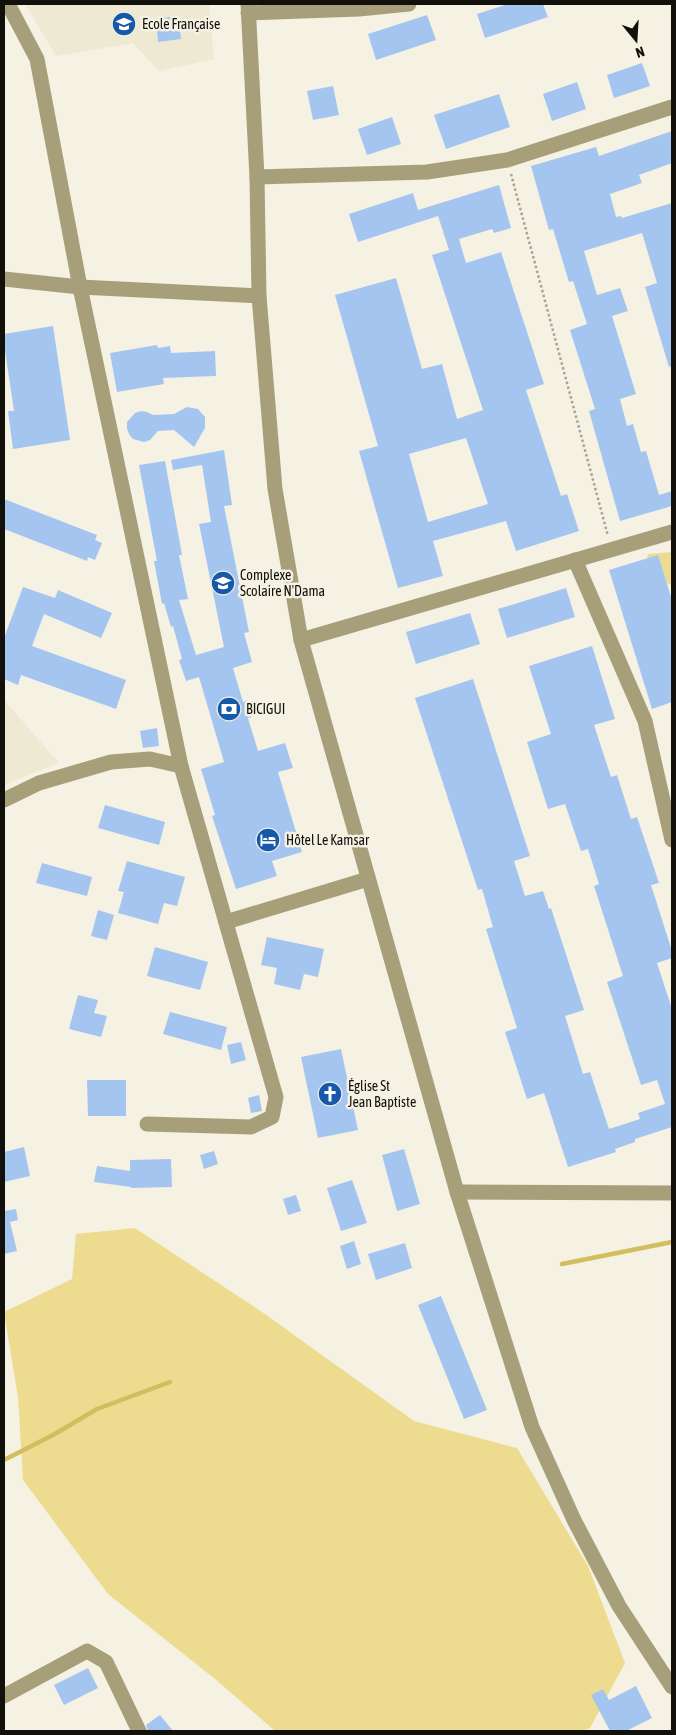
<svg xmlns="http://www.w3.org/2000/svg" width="676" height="1735" viewBox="0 0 676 1735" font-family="'Asap Condensed',sans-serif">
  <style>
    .built { fill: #eee9d2 }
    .green { fill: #eddc8f }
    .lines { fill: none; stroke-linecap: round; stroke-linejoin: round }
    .stream { stroke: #d2be5e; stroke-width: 4.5 }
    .building { fill: #a5c5f1; fill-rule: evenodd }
    .path { stroke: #a6a498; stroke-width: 2.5; stroke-dasharray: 2.5 2.5; stroke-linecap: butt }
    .street { stroke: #a79f79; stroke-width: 15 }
    .labels { text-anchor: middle; stroke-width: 5; stroke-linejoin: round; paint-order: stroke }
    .poi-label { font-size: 14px; fill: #11100b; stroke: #f5f2e3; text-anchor: start }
  </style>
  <rect width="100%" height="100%" fill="#f5f2e3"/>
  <g class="built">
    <path d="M25,4H209L214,59L159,71L133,43L56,56Z"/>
    <path d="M4,700L59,763L4,785Z"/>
  </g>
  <g class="green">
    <path d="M672,552V585L644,576L648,554Z"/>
    <path d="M135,1228L262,1312L414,1421L517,1448L588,1566L625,1663L590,1728L580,1731H275L215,1679L108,1594L23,1480L18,1397L4,1312L72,1279L76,1234Z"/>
  </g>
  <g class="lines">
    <g class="stream">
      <path d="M562,1264L672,1242"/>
      <path d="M4,1460L53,1435L97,1409L170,1382"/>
    </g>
  </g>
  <g class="building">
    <path d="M508,4H543L548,17L485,38L477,14Z"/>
    <path d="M427,15L436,40L376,60L368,34Z"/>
    <path d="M178,16L181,39L158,42L156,19Z"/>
    <path d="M642,63L650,86L614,98L607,75Z"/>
    <path d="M577,82L586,109L552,121L543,94Z"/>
    <path d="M333,86L339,115L313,120L307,91Z"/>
    <path d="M499,94L510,127L446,149L434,115Z"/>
    <path d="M392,117L401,144L367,155L358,129Z"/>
    <path d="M672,131V163L639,175L642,183L610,194L616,217L621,216L622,218L672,203V366L669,367L645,287L657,283L642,233L584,251L597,295L620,288L628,311L612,316L636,394L620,399L627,426L633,424L641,452L646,451L659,495L672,491V506L620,521L589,411L595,409L570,330L587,324L573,281L569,282L553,229L549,230L531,166L596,147L599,156Z"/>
    <path d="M499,185L511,228L494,233L492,229L459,239L466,263L501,252L544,384L526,390L561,496L567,494L579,531L516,551L506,521L433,541L443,576L398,588L359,451L378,446L335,295L396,278L422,369L442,364L457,419L483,410L432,255L449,250L438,216L358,242L349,214L413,193L418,210ZM466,438L488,504L428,522L409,454Z"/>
    <path d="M53,326L70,440L13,449L8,411H14L4,344V334Z"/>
    <path d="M157,345L158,348L170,346L171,353L215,351L216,376L163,378L164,384L117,392L110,353Z"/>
    <path d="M187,407L198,409L205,417V428L194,447L174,430L158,431L150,440L144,442L133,439L129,434L127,429V422L135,413L141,411L147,412L153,415L174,414Z"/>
    <path d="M224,450L232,505L224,506L249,632L244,633L252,662L233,668L243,702L247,700L252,717L248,718L258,751L285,743L293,768L278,772L302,852L272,861L277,876L236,889L212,816L215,815L201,769L224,762L199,677L186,681L179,660L182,659L173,626L171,627L164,603L162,604L154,561H157L139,465L165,461L182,555H179L188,599L179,600L196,655L224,647L199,524L211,522L202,465L173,470L171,460Z"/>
    <path d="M4,499L97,535L95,540L102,543L95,560L88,557L87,561L4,529Z"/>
    <path d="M658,555L672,600V702L652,709L609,570Z"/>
    <path d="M23,587L55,598L58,590L112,613L101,638L44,614L32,646L126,680L116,709L21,675L18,685L4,679V638Z"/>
    <path d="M566,588L575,617L507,638L498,609Z"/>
    <path d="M470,613L480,644L416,664L406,632Z"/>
    <path d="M592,646L615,719L594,725L611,777L617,775L631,819L637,817L659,883L651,885L672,951V958L657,963L672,1009V1127L635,1139V1142L615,1149L616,1152L568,1167L544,1093L527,1099L505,1032L517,1028L486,929L493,927L482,889L478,890L415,698L473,679L530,856L514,861L525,896L543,891L549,909L551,908L584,1010L565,1016L583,1074L590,1072L609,1129L640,1119L638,1113L665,1104L657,1080L641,1085L607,982L623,976L594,886L599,884L588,849L581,851L565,804L548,809L527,742L551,734L529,666Z"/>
    <path d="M157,728L159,746L143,748L140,731Z"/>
    <path d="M105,805L165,822L159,845L98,828Z"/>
    <path d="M127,861L185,877L177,906L164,903L158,924L118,913L124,892L118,891Z"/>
    <path d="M42,863L92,877L87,896L36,883Z"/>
    <path d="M98,910L114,915L107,940L91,936Z"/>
    <path d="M267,937L324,949L318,977L304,974L300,990L274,984L277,968L261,965Z"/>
    <path d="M155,947L208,962L200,990L147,976Z"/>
    <path d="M78,995L98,1000L94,1013L107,1016L101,1037L69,1029Z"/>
    <path d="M170,1012L227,1027L221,1050L163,1034Z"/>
    <path d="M241,1042L246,1060L231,1064L227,1045Z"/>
    <path d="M341,1049L358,1130L318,1138L301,1057Z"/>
    <path d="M87,1080H126V1116H88Z"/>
    <path d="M259,1095L262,1111L251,1113L248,1098Z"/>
    <path d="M24,1147L30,1176L4,1182V1152Z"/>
    <path d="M404,1149L420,1204L397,1211L382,1155Z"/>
    <path d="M214,1151L218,1164L204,1169L200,1155Z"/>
    <path d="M171,1159L172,1187L131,1188V1187L94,1182L97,1166L130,1171V1160Z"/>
    <path d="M352,1180L367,1223L341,1231L327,1188Z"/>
    <path d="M296,1195L301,1211L288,1215L283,1199Z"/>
    <path d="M16,1209L18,1220L10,1222L17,1251L4,1254V1211Z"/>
    <path d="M354,1241L361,1264L347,1269L340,1246Z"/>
    <path d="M405,1243L412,1268L376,1280L368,1254Z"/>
    <path d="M441,1296L487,1410L464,1419L418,1305Z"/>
    <path d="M88,1668L98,1688L64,1705L54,1685Z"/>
    <path d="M636,1686L652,1718L626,1731H610L591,1695L603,1689L609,1700Z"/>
    <path d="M160,1715L173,1731H148L146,1725Z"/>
  </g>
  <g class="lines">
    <path class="path" d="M511,174L608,536"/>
    <g class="street">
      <path d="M8,4L37,59L80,287L181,766L276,1097L272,1117L251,1127L147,1124"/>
      <path d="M248,4L257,177L259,296L275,489L301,640L457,1192L532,1427L574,1520L619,1606L672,1687"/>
      <path d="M248,13L359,9L409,4"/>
      <path d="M257,177L427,172L507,160L672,107"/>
      <path d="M4,279L80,287L259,296"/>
      <path d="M575,560L645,721L672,840"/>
      <path d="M301,640L672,532"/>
      <path d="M4,800L39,783L111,762L150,759L181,766"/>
      <path d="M226,922L368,879"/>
      <path d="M457,1192L672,1193"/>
      <path d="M4,1696L87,1651L106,1662L139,1731"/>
    </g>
  </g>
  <defs>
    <g id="school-disc" transform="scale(1.25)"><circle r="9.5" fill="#1659a9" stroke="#f5f2e3"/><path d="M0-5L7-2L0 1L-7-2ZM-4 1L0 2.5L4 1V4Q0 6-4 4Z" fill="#fff"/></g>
    <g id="bank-disc" transform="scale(1.25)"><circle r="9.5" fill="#1659a9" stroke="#f5f2e3"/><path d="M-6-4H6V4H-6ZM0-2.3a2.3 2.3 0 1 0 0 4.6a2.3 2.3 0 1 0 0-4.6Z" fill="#fff"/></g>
    <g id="hotel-disc" transform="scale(1.25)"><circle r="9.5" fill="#1659a9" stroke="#f5f2e3"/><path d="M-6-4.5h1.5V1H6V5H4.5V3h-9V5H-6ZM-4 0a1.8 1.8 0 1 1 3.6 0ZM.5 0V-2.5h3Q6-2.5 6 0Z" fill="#fff"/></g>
    <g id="church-disc" transform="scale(1.25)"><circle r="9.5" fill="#1659a9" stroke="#f5f2e3"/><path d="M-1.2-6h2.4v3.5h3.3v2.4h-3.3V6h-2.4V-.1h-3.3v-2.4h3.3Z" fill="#fff"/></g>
  </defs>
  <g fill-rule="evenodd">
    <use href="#school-disc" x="124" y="24"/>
    <use href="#school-disc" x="223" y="583"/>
    <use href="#bank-disc" x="229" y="709"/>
    <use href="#hotel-disc" x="268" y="840"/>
    <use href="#church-disc" x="330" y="1094"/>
  </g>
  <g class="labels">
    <g class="poi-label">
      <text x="142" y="29">Ecole Française</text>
      <text x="240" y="580">Complexe<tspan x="240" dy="16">Scolaire N'Dama</tspan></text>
      <text x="246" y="714">BICIGUI</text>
      <text x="286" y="845">Hôtel Le Kamsar</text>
      <text x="348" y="1091">Église St<tspan x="348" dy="16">Jean Baptiste</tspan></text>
    </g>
  </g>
  <rect width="676" height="1735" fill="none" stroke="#11100b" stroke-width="10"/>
  <g transform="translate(636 40) rotate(162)" stroke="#f5f2e3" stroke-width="4" paint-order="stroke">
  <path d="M0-4L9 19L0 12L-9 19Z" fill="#11100b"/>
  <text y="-8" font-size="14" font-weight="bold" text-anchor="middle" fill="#11100b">N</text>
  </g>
</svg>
